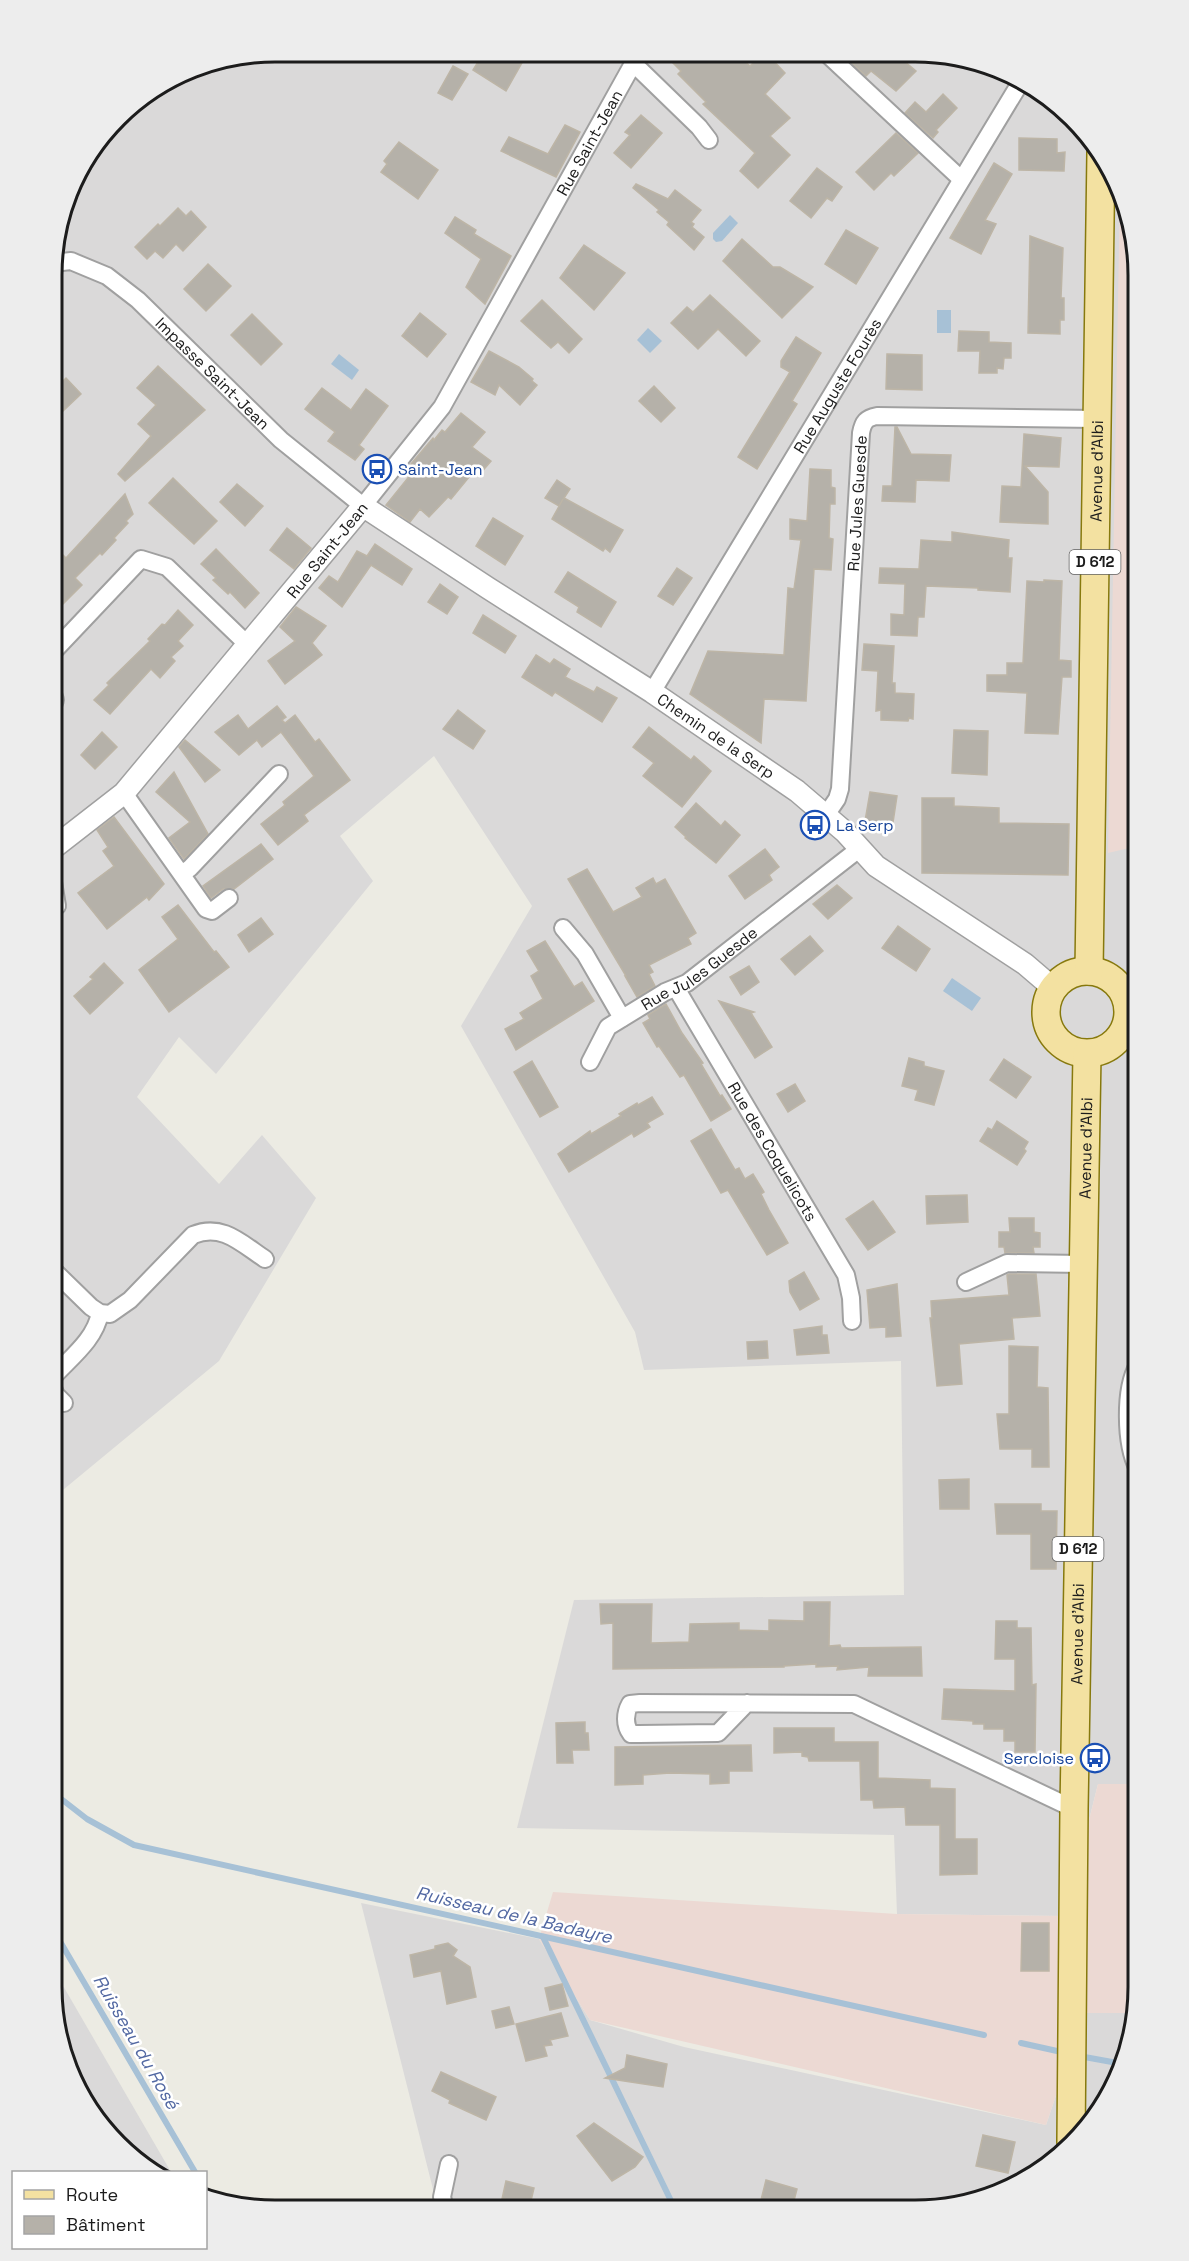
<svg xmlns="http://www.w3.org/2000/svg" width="1189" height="2261" viewBox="0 0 1189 2261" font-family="'Space Grotesk',sans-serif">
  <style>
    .residential { fill: #dad9d9 }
    .commercial { fill: #ecd9d3 }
    .water { fill: #a7c1d6 }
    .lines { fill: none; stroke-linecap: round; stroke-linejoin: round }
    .stream { stroke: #a7c1d6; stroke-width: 6 }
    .building { fill: #b5b1a9; stroke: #bdb5a6; stroke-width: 1.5 }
    .minor-casing { stroke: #a0a0a0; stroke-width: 20 }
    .tertiary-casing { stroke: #a0a0a0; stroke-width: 24 }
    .primary-casing { stroke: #87790d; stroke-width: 30 }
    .minor { stroke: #fff; stroke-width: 16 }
    .tertiary { stroke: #fff; stroke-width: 21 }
    .primary { stroke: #f3e1a1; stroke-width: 27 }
    .labels { text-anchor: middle; stroke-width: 5; stroke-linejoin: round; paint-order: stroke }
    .shield { fill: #fff; stroke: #606060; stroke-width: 1.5 }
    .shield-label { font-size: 15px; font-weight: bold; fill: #1c1c1c }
    .street-label { font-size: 16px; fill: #1c1c1c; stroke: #fff }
    .transit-label { font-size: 16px; fill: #164399; stroke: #fff; text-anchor: start }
    .water-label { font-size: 18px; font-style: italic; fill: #5268a2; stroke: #fff }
    .rim { fill: none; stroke: #1c1c1c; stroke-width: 3 }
  </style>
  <rect width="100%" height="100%" fill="#ecebe3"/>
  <g class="residential">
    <path d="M275,51L958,55L1013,74L1062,106L1100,150L1126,203L1138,275V1784H1098L1065,1916L897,1914L894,1835L517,1828L574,1600L904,1595L901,1361L644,1370L635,1332L461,1026L532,906L434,756L340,836L373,881L216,1074L179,1037L137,1097L219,1184L262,1135L316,1198L219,1361L52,1499L53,246L74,175L127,107L189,68Z"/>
    <path d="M361,1903L539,1939L590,2020L684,2047L1046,2125L1084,2012L1135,2013L1121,2072L1092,2123L1039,2172L986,2198L914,2210L438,2209Z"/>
    <path d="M51,1965L171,2172H154L127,2155L89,2111L63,2058L51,1986Z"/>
  </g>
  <g class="commercial">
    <path d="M1120,190L1126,203L1138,275V846L1108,853Z"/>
    <path d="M1098,1784H1138L1137,2001L1135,2013H1084L1046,2125L590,2020L539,1939L553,1892L897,1914L1065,1916Z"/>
  </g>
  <g class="water">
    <path d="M730,215L738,223L722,241L716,242L713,239V233Z"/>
    <rect x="937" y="310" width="14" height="23"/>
    <path d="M648,328L662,341L650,353L637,340Z"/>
    <path d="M339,354L359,370L352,380L331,364Z"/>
    <path d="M952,978L981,998L972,1011L943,991Z"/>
  </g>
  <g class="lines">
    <g class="stream">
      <path d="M51,1791L87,1819L134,1845L984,2035"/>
      <path d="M51,1926L195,2172"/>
      <path d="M543,1937L675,2209"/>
      <path d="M1021,2043L1066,2053"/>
      <path d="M1079,2056L1123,2064"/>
      <path d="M206,2191L209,2197"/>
    </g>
  </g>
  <g class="building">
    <path d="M484,52H510L523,61L506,91L473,70Z"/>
    <path d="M663,53L699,54L709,63L718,54H737L750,66L762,54H767L785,73L765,94L790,118L770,136L790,155L758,188L740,171L755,153L703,104L706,102L678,74L681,71Z"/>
    <path d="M843,55H897L916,71L896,91L871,71L866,76Z"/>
    <path d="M453,66L468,74L452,100L438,93Z"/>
    <path d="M943,94L957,108L936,130L938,132L933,138L905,113L915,102L926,112Z"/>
    <path d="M641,115L662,133L631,168L614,153L630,135L625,132Z"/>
    <path d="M565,125L580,132L556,177L501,151L509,137L548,154Z"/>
    <path d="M896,133L918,153L894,176L891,173L874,190L856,172Z"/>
    <path d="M1019,138L1057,139V153L1065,152L1064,171L1019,170Z"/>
    <path d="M399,142L438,170L418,199L381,172L387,164L384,161Z"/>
    <path d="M994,163L1012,174L985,220L996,224L981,254L950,238Z"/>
    <path d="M817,168L842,187L832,201L827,198L811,218L790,201Z"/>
    <path d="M636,184L668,199L675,190L701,210L691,222L694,224L692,227L704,237L694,250L667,225L669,222L657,212L659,210L633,188Z"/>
    <path d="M178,208L186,216L191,211L206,227L183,251L176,244L163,258L155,251L147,259L135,247L158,224L160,226Z"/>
    <path d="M455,217L476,230L474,234L511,256L485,304L466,287L481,259L445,233Z"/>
    <path d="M846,230L878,248L856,284L825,264Z"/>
    <path d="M1030,236L1063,248L1061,298H1064V320H1060V334L1028,333Z"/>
    <path d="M742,239L773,267H780L813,287L782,318L723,261Z"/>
    <path d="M584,245L625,273L594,310L560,278Z"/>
    <path d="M208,264L231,286L206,311L184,289Z"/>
    <path d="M710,295L760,341L746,356L718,329L698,349L671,323L687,307L693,312Z"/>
    <path d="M542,300L582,339L569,353L558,342L551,348L521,321Z"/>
    <path d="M420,313L446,334L427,357L402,336Z"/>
    <path d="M252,314L282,344L261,365L231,335Z"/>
    <path d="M959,331L989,332V342L1011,343V358H1004L1003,369L997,368V373H979L980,351H958Z"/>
    <path d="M796,337L821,353L792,401L797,404L757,469L738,457L790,372L781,367V361Z"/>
    <path d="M489,351L519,367L533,379L532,381L537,385L520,405L499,385L495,395L471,382Z"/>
    <path d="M887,354L922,355V390L886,389Z"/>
    <path d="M158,366L205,410L125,481L118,474L151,436L138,424L156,405L137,388Z"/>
    <path d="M53,374L61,383L66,378L81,394L62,412L53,401Z"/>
    <path d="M654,386L675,408L661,422L639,401Z"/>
    <path d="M322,388L351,410L366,389L388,406L359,445L364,449L355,460L328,441L335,432L305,409Z"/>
    <path d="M461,413L485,432L472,447L491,461L479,475L474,471L451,499L448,497L429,517L420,509L410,522L386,505L416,468L411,464L433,438L434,440L442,430L445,432Z"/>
    <path d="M895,427H897L911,454L951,455L949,481L916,480L915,502L882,501L883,486H892Z"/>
    <path d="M1024,434L1061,438L1059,467L1025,466L1048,492V524L1000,522L1002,486L1021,487Z"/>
    <path d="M810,469L831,470V487L835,488V504H830L829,538L833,539L831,570L814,569L806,701L764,699L761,743L690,694L708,651L784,655L788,588L794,589L801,540L790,539V519L807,521Z"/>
    <path d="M173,478L217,521L194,544L149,503Z"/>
    <path d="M557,480L570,489L564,498L623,530L610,552L605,548L603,551L552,519L563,499L559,506L545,498Z"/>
    <path d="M237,484L263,506L245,526L220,502Z"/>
    <path d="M125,494L133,514L126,521L128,523L114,538L116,540L102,555L100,553L75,578L82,585L52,615L53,545L66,558Z"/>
    <path d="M493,518L523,536L505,565L476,546Z"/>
    <path d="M287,528L311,548L294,569L270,550Z"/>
    <path d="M952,532L1009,540L1008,558H1012L1010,592L978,590V588L926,586L924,617H918L917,636L891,635V614L904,615L905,584L879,583L880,568L919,569L921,540L952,542Z"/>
    <path d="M375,544L412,569L402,585L371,565L342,607L319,588L329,576L338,582L357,551L367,556Z"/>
    <path d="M216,549L259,593L245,608L230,592L228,594L213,580L216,578L201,564Z"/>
    <path d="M677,568L692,578L673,605L658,596Z"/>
    <path d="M568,572L616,602L601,627L577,612L579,607L555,592Z"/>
    <path d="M1044,580L1062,581L1059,660L1071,661V677H1062L1058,734L1025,733L1027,693L987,691V675H1007V663H1023L1027,581L1044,582Z"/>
    <path d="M440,584L458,597L447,614L428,602Z"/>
    <path d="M296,607L326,626L312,643L322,655L285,684L268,661L295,641L280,627Z"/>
    <path d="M178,610L193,625L178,641L183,646L171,657L175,661L160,678L151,669L110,714L94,700L109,685L107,683L150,641L148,639L162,624L165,625Z"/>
    <path d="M483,615L516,636L505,653L473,633Z"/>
    <path d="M864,644L894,646L892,683H895V693L914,694L913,719L909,718L908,721L881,720V710L876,711L878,671L862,670Z"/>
    <path d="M536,655L550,664L554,659L570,669L565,677L594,692L597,687L617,698L602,722L555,692L552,696L522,677Z"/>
    <path d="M277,706L286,717L282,720L285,723L295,715L315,742L319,739L350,780L304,815L308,821L278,845L261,824L285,805L283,802L314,776L281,732L262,747L257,740L239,755L215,732L238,715L248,729Z"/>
    <path d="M458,710L485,731L473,749L443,729Z"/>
    <path d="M649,727L691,760L694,756L711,771L682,807L643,776L654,763L633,747Z"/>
    <path d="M954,730L988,731L987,775L952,773Z"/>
    <path d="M102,732L117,747L95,769L81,755Z"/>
    <path d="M185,740L220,770L205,782L179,747Z"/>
    <path d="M174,772L208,834L184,859L169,838L190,822L156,792Z"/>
    <path d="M870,792L897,796L892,829L874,825L875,822L865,821Z"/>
    <path d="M922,798H954V806L999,808V823L1069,824L1068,875L922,873Z"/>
    <path d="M696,803L721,826L725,821L740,835L716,863L685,838L686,837L675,827Z"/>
    <path d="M114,817L164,884L149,900L147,897L107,929L78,893L114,866L103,851L108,847L97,830Z"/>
    <path d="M261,844L273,859L234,889H223L211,898L203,886Z"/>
    <path d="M765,849L779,867L769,875L772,880L745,899L729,876Z"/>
    <path d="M587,869L613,912L642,897L636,888L653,878L656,884L665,879L696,933L688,938L691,944L649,965L653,972L649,974L655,986L637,997L625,976H626L568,879Z"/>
    <path d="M837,885L852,898L828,919L813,904Z"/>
    <path d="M178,905L214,952L216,951L229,967L169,1012L139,970L178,939L162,917Z"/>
    <path d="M261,918L273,934L249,952L238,935Z"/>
    <path d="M898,926L930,949L916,971L882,948Z"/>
    <path d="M810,936L823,951L795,975L781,959Z"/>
    <path d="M545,941L574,987L582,982L594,1001L516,1050L505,1029L524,1019L520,1013L543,999L531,976L539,971L527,951Z"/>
    <path d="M104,963L123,983L90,1014L74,996L93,979L90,977Z"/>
    <path d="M749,966L759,982L741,995L730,977Z"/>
    <path d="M719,1001L754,1012L751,1013L772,1047L755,1058Z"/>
    <path d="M666,1004L682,1033L703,1063L701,1064L720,1096L722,1095L731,1109L711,1121L684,1075L680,1077L659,1046L657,1047L643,1023L650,1019L648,1015Z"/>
    <path d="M909,1058L924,1062V1066L944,1071L934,1105L915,1100L918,1090L902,1086Z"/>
    <path d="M1004,1059L1031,1077L1016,1098L990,1080Z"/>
    <path d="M532,1061L558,1107L540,1117L514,1072Z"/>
    <path d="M795,1084L805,1101L788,1112L777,1094Z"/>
    <path d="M652,1097L663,1114L647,1123L650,1127L634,1137L632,1133L569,1172L558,1154L590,1131L591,1134L621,1116L619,1114L637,1103L638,1105Z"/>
    <path d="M997,1121L1028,1142L1024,1149L1026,1151L1017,1165L980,1141L988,1128L992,1130Z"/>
    <path d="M711,1129L735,1170L739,1168L745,1179L753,1174L764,1192L761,1194L769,1210L788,1243L767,1255L728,1190L721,1193L691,1141Z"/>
    <path d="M967,1195L968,1222L927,1224L926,1196Z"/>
    <path d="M873,1201L895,1232L868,1250L846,1219Z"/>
    <path d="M1009,1218H1034V1232L1040,1233V1247H1033L1034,1253H1005L1004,1247H999V1232H1010Z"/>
    <path d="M804,1272L819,1299L800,1310L790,1292L789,1281Z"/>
    <path d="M1009,1274H1036L1040,1316L1012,1318L1014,1339L959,1344L962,1384L937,1386L930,1318H932L931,1301L1009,1295L1007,1275Z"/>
    <path d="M897,1284L901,1336L886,1337V1327L870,1328L867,1290Z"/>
    <path d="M822,1326V1335H827L829,1353L797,1355L794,1330Z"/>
    <path d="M767,1341L768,1358L748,1359L747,1342Z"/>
    <path d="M1009,1346L1038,1347L1037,1387L1048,1388L1049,1467H1032V1449H1000L997,1414H1009Z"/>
    <path d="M969,1479V1509H940L939,1480Z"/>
    <path d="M995,1504H1041V1511H1057L1056,1569H1031V1534H997Z"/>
    <path d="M804,1602H830L829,1646L840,1645L841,1648L921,1647L922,1676H868L869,1667L837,1670L838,1666L816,1667V1664L784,1666V1667L613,1669V1623L601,1624L600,1604H652L651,1643L689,1642L690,1624L739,1623V1630L769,1631V1620L804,1621Z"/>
    <path d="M996,1621H1017V1628H1031L1032,1685L1036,1684L1035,1752H1015V1741H1004V1729H984V1724H973V1721L942,1719L944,1689L1015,1691V1659H995Z"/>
    <path d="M585,1722V1733H588L589,1750H572L573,1763H557L556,1723Z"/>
    <path d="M774,1728H834V1742H878V1778L930,1780V1788L955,1789V1839H977V1874L940,1875V1825H906L905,1807L874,1808L873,1800H861L860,1761H809L808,1757L802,1756V1752L774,1753Z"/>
    <path d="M751,1745L752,1771H729V1783L710,1784V1774L670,1773L643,1775V1784L615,1785V1747Z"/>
    <path d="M1022,1923H1049V1971H1021Z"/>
    <path d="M448,1943L457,1950L453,1956L470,1967L476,1997L447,2004L441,1971L414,1977L410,1955L435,1949V1946Z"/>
    <path d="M562,1984L568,2006L550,2010L545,1988Z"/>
    <path d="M509,2007L514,2024L496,2028L492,2011Z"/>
    <path d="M561,2013L568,2036L550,2040L552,2045L544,2046L547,2056L526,2061L516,2024Z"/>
    <path d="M627,2055L667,2064L663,2087L605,2078L625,2068Z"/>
    <path d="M441,2072L496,2097L486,2120L449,2103L450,2100L432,2091Z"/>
    <path d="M594,2123L643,2157L635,2167L612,2181L577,2136Z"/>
    <path d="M983,2135L1015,2142L1008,2173L976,2166Z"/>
    <path d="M766,2180L797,2189L792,2208L761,2200Z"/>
    <path d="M506,2181L534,2188L529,2209H502L505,2199H502Z"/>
  </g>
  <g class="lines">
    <g class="minor-casing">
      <g id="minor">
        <path d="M827,54L961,179"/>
        <path d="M633,63L699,127L709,140"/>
        <path id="s1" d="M53,263L71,261L107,276L138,300L281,440L363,506L442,407L639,53"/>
        <path d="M52,653L141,559L167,567L248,645"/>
        <path id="s2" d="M652,692L1022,80"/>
        <path d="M52,708L55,700L52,691"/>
        <path d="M124,793L206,909L212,911L229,898"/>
        <path id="s3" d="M826,815L837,799L840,789L861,433C863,422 866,418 877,416L1097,419"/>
        <path d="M182,874L190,868L279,774"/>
        <path d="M52,876L57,906"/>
        <path d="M563,928L585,954L622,1018"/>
        <path id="s4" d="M676,988L846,1275L851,1298L852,1321"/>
        <path id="s5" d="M590,1062L608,1027L665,992L687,983L859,849"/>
        <path d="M52,1269L91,1307L100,1313L110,1314L130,1300L193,1235C222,1223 241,1243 265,1259"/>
        <path d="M966,1282L1007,1263L1083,1264"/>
        <path d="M52,1378C70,1358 95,1340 100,1313"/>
        <path d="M52,1386L56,1395L64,1403"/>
        <path d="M1138,1469C1125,1444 1124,1389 1138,1365"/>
        <path d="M747,1703L718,1733L639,1734H631C624,1725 625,1713 630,1704L640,1703L854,1704L1074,1809"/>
        <path d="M445,2209L442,2197L449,2164"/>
      </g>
    </g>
    <g class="tertiary-casing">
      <g id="tertiary">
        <path id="s6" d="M52,849L124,793L363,506L488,588L652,692L797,791L845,832L876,866L1025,964L1053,988"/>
        <path d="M1129,1017L1138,1018"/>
      </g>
    </g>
    <g class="primary-casing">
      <g id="primary">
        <circle cx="1087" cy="1012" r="41"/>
        <path id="s7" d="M1089,971L1101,153"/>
        <path id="s8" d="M1071,2142L1074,1809L1087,1054"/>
      </g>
    </g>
    <use href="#minor" class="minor"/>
    <use href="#tertiary" class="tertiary"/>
    <use href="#primary" class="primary"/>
  </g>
  <defs>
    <g id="bus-ring" transform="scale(1.5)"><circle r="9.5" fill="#fff" stroke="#1a4fb4" stroke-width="1.5"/><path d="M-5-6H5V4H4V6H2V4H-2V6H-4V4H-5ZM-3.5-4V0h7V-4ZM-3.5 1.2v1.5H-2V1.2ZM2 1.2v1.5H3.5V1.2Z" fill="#1a4fb4"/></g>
  </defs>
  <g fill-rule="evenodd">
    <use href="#bus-ring" x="377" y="469"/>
    <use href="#bus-ring" x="815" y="825"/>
    <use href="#bus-ring" x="1095" y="1758"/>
  </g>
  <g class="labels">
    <g class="shield">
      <rect x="1069.5" y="550" width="51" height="24" rx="4.5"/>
      <rect x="1052.5" y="1537" width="51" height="24" rx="4.5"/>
    </g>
    <g class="shield-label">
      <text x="1095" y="567">D 612</text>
      <text x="1078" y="1554">D 612</text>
    </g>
    <g class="street-label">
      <text dy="6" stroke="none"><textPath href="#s1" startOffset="831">Rue Saint-Jean</textPath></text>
      <text dy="6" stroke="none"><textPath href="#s1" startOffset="201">Impasse Saint-Jean</textPath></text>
      <text dy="6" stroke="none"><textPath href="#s2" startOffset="358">Rue Auguste Fourès</textPath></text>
      <text dy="6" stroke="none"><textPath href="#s7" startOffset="500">Avenue d'Albi</textPath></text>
      <text dy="6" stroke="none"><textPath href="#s3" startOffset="316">Rue Jules Guesde</textPath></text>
      <text transform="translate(327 550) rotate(-51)" y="6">Rue Saint-Jean</text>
      <text dy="6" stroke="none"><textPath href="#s6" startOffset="886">Chemin de la Serp</textPath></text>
      <text dy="6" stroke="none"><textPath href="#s5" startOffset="148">Rue Jules Guesde</textPath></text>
      <text dy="6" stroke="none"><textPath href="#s8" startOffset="994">Avenue d'Albi</textPath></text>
      <text dy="6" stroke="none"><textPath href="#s4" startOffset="190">Rue des Coquelicots</textPath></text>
      <text dy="6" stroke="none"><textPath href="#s8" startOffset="508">Avenue d'Albi</textPath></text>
    </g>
    <g class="transit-label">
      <text x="398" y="475">Saint-Jean</text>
      <text x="836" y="831">La Serp</text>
      <text x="1074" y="1764" text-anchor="end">Sercloise</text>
    </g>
    <g class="water-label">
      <text transform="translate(514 1915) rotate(13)" y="6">Ruisseau de la Badayre</text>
      <text transform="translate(136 2042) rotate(60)" y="6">Ruisseau du Rosé</text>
    </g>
  </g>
  <path d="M0 0H1189V2261H0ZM275 62H915A213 213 0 0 1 1128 275V1987A213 213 0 0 1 915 2200H275A213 213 0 0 1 62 1987V275A213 213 0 0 1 275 62Z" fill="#ededed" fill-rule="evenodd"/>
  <path class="rim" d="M275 62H915A213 213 0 0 1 1128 275V1987A213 213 0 0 1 915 2200H275A213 213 0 0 1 62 1987V275A213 213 0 0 1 275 62Z"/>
  <rect x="12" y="2171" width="195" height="78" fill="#ffffff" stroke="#a4a4a4" stroke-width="1.5"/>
  <rect x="24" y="2190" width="30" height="9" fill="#f3e1a1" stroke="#a4a4a4" stroke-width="1.5"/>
  <text x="66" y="2201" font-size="18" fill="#1c1c1c">Route</text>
  <rect x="24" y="2216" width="30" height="18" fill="#b5b1a9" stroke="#a4a4a4" stroke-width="1.5"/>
  <text x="66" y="2231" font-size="18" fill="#1c1c1c">Bâtiment</text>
</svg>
